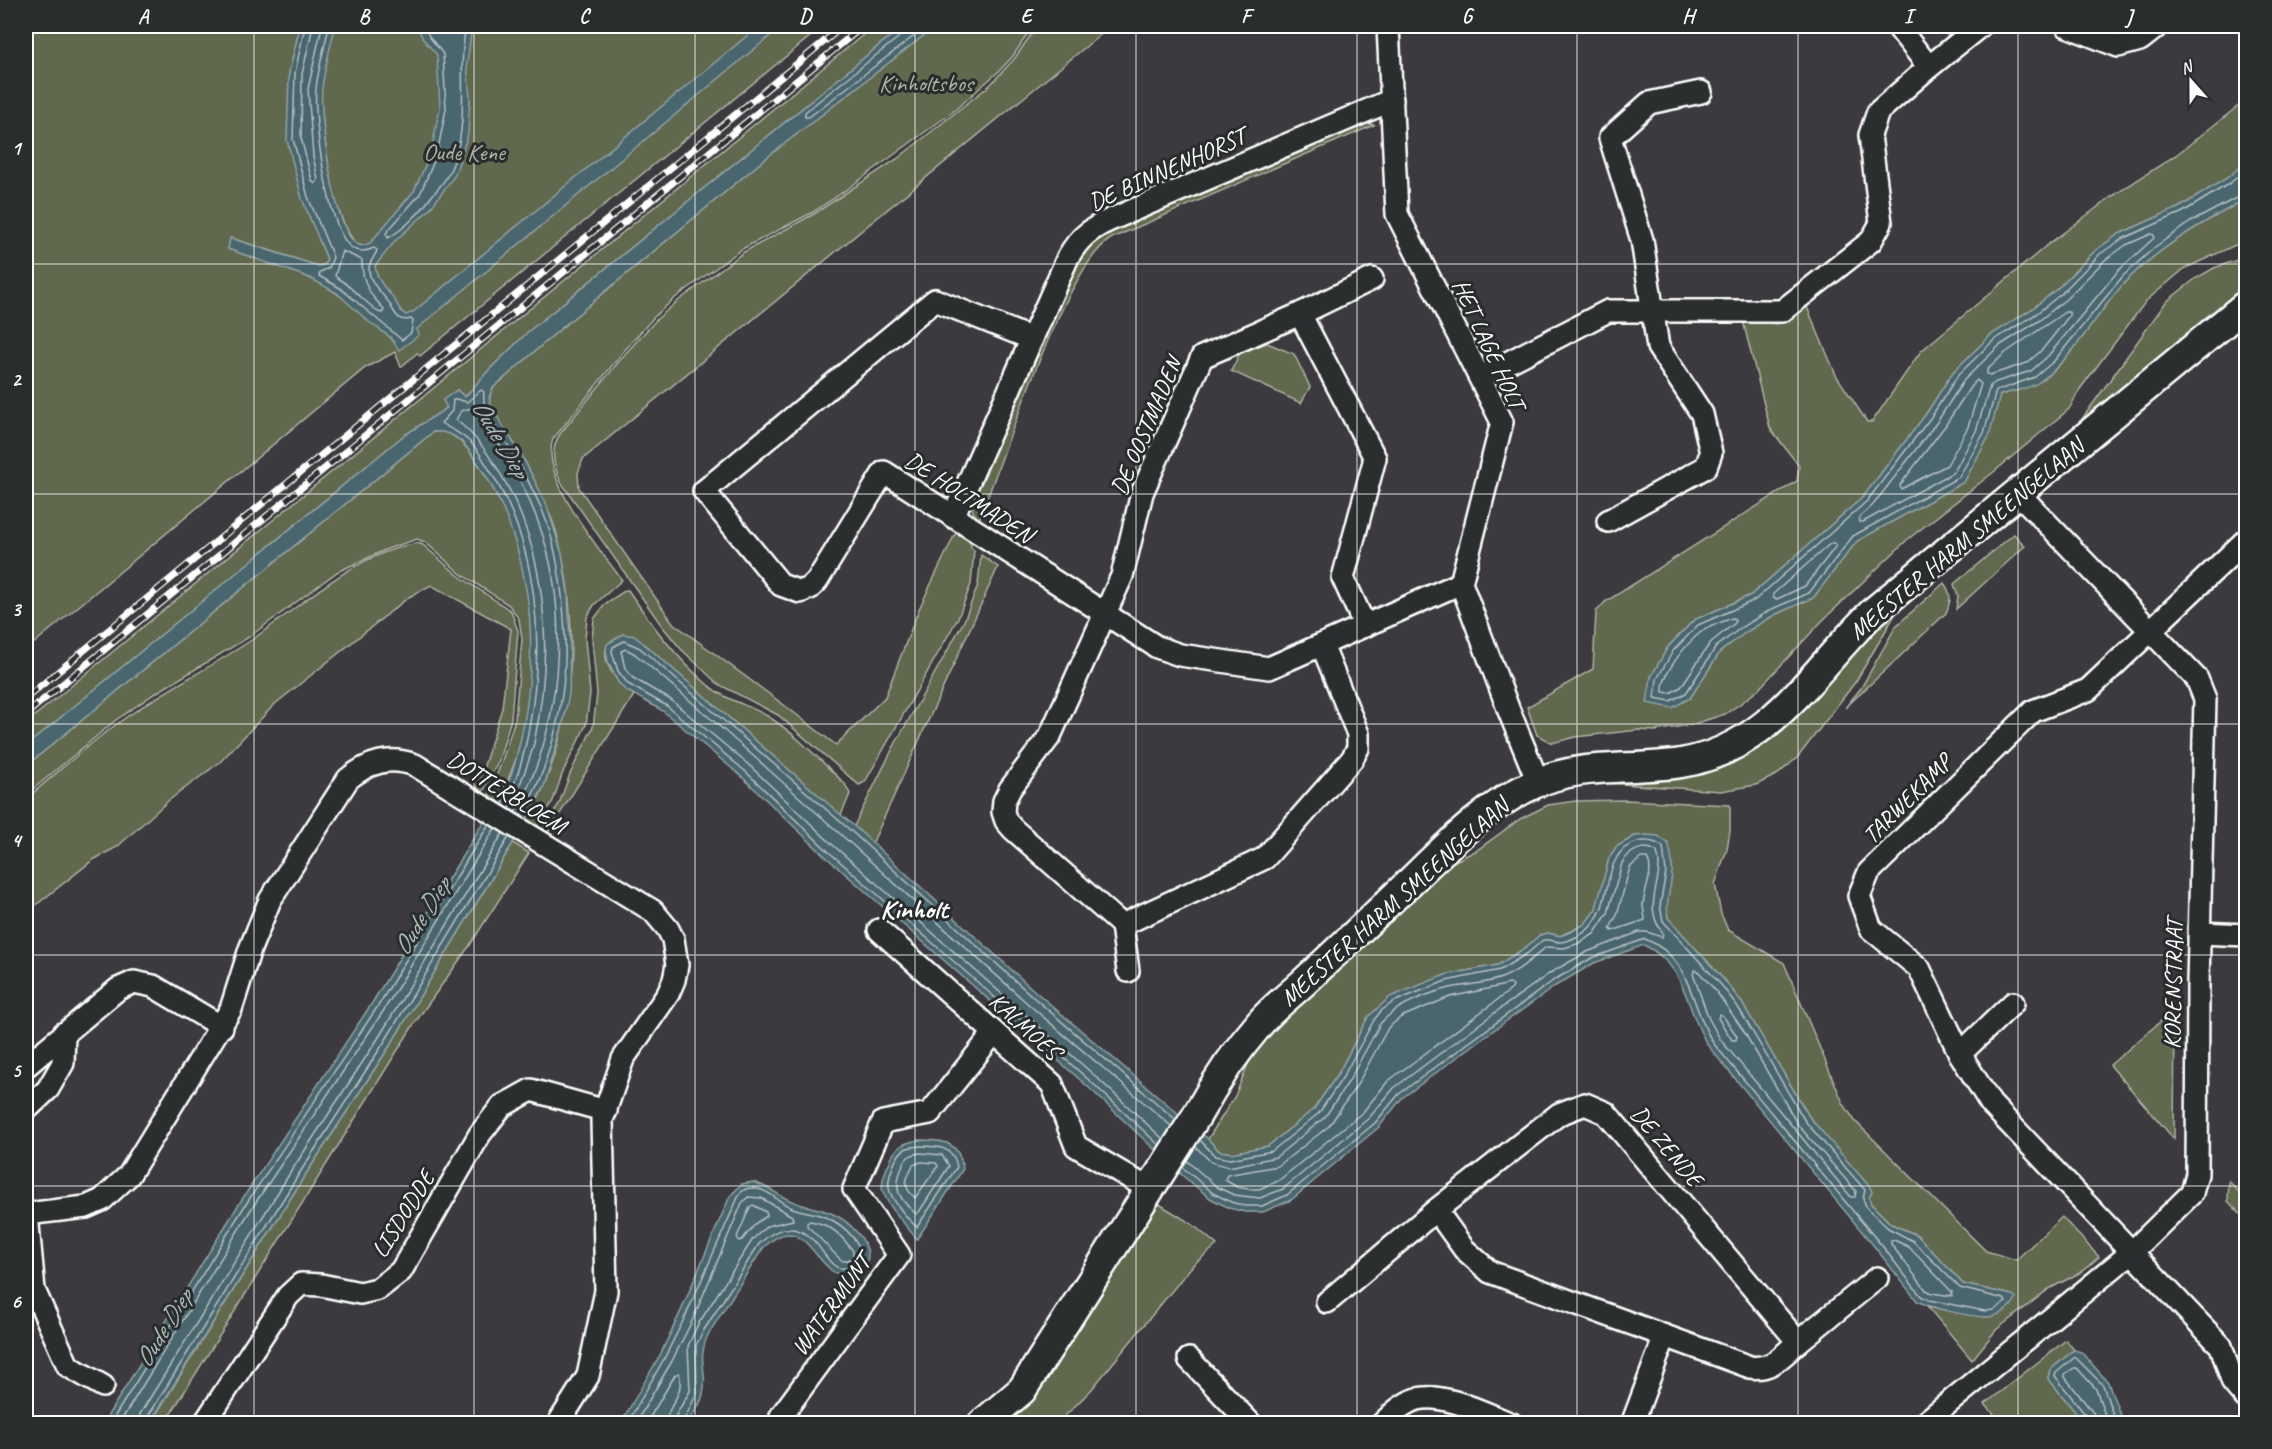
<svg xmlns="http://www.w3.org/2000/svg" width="2272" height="1449" viewBox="0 0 2272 1449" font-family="Caveat,sans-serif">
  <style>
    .green { fill: #60674d; stroke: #b0b3a6; stroke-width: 1.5 }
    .water { fill: #49656d; stroke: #92a3a7; stroke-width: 1.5 }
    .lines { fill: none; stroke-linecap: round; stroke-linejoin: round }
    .shore { stroke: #b6c1c5; stroke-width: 1.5 }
    .street-casing { stroke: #fff; stroke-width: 26 }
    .secondary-casing { stroke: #fff; stroke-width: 33 }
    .street { stroke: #2a2d2e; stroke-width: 21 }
    .secondary { stroke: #2a2d2e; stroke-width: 28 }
    .rail-casing { stroke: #fff; stroke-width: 7 }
    .rail { stroke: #2a2d2e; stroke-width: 4.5; stroke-dasharray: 14; stroke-linecap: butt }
    .grid { fill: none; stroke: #fff; stroke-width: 1.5; stroke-opacity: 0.55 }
    .labels { text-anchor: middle; stroke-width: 6; stroke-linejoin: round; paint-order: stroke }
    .park-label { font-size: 24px; fill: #b0b3a6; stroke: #2a2d2e }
    .street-label { font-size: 24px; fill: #fff; stroke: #2a2d2e }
    .water-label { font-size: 26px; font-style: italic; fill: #adbabd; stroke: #2a2d2e }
    .quarter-label { font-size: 27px; font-weight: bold; fill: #fff; stroke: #2a2d2e }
    .neatline { fill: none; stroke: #fff; stroke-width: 2 }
    .grid-label { font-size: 20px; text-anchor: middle; font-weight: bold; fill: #fff }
  </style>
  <rect width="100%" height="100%" fill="#3c3a3e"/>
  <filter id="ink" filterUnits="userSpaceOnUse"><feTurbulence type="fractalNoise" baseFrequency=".0167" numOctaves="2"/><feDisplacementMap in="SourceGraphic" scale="12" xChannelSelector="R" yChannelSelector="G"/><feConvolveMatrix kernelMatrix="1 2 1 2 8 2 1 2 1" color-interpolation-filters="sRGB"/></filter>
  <g filter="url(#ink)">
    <g class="green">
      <path d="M26,26H300L289,73L319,239L327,259L324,265L318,266L231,238L228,249C264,261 305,271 336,293C355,306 371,324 391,338L355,243C331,209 328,163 323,123C320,90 316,58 312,26H823L420,356L417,353L401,367L395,352L365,368L26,650Z"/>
      <path d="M874,26H903L529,331L489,370L465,397L457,390L444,400L447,408L403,436L26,746V723Z"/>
      <path d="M936,26H1033L1013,56L999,71L955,110L846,190L813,212L742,249L675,298L654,317L623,352L553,439C539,478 599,548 622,580L594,605L587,617L585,639L590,693L586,725L563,772L553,801L537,827L526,820C532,809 539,799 543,788C576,709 579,613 556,531C549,509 533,477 522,456C513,439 498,423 491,405C488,398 490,395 493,388L559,330L766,158Z"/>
      <path d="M1037,26H1111L583,459L578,473L579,488L673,623L784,705L836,745L885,697L919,609L956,532L971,540V548L974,550L971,584L958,618L865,782L859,785L778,715L718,684L681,649L662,626L561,482C553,465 550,449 560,434L625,354L657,319L678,301L744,252L814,214L897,159L990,85L1015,58Z"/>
      <path d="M2246,100V162L2227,178L2180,207L2119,234L2096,250L2057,289L2032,309L1991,335L1953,372L1926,414L1863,497L1751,595L1694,620L1668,647L1651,677L1690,698L1720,652L1746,632L1776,614L1813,598L1857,541L1964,482L1989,436L2000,395C2012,391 2029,389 2039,382C2076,357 2098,309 2129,278C2164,244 2204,222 2246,199V240L2184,269L2146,301L2080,389L2069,409L1995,471L1907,540L1822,621L1758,690L1740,704L1725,714L1694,724L1655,731L1638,730L1575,737L1552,743L1537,735L1527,707L1593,669L1596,612L1605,602L1797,481L1799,466L1770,428L1743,321L1778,324L1806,305L1836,375L1867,422H1872L1921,351L1951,326L2046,246L2111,197L2176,155Z"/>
      <path d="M1359,122L1374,125L1112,238C1066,263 1001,464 979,520L973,512L971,500L1077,259L1094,238Z"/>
      <path d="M2246,257V288L2077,426L2166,302L2195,279L2214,268Z"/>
      <path d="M1267,343L1294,354L1310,387L1301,403L1231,371L1240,353Z"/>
      <path d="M445,431C466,441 475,459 487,478C538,559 542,668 516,758C512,771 506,784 501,797L497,802L489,795L502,761L515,719L522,639L519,619L509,605L461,574L425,542L417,539L387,549L337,572L249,637L154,694L116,720L26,795V766L433,432Z"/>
      <path d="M2014,534L2025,546L1956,609L1958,596L1954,584Z"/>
      <path d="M417,543L423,545L459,576L511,611L518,631L511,719L499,760L483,792L477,788L502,708L511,629L431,585L409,597L275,704L220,762L168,801L117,847L93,860L26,913V799C57,773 88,744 121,721C163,691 210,668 253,639C305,603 352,555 417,543Z"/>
      <path d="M981,555L998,567L872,844L854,826L893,748L964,621L978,585Z"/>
      <path d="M1944,583C1952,594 1951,601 1946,613L1845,708L1861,688L1896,626Z"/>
      <path d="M626,590H628C652,625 676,658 708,685C726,701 750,705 769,717C797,735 821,761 845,784L850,794L841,815L643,643L612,640C594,656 619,686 634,695L548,833L543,830L559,804L570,774L593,727L597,694L592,639L594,619L606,603Z"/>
      <path d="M1893,610L1896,613L1856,681L1798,757L1778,774L1756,785L1721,791L1607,783V780L1686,775L1861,641Z"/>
      <path d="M1626,800L1730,805V830L1727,849L1715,884L1721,914L1728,930L1784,963L1843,1103L1855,1121L1986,1251L2016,1260L2062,1217L2099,1257L2081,1272L2049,1289L1996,1330L1972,1360L1927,1306L1985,1317L2012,1295L1963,1284L1917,1235L1891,1224L1871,1204L1869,1198L1872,1192L1810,1118L1742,1003L1726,982L1668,918L1666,907L1668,893L1658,836H1635L1616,847L1609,858L1596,909L1585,924L1560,936L1548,933L1540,935L1525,948L1498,965L1445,975L1368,1017L1338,1074L1314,1109L1268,1146L1232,1153L1219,1151L1208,1139L1235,1096L1249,1062L1273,1029L1331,975L1434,872L1477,850L1520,819L1548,805L1576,801Z"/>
      <path d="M513,843L529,853L470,945L414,1024L165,1423L150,1424L302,1180L391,1044Z"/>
      <path d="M2175,1009L2174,1139L2110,1065Z"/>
      <path d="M2229,1181L2246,1200V1220L2228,1201Z"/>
      <path d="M1156,1202L1192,1224L1217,1245L1193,1265L1091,1390L1058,1423L1002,1424L1045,1383Z"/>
      <path d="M2066,1340L2074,1350L2050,1370L2048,1378L2084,1423H2002L1985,1404Z"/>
    </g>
    <g class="water">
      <path d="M300,26H335C331,46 324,68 322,89C319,115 334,231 357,244C362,247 365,245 370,243L414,191L431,152L440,108L437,55L423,39L417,26H472L467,64L470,97L468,134L455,175L430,209L395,241L375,266C377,279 383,286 391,295C398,302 397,310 406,315L413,312L759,26H782L417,329L419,335L399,350L390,337L369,322L337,293L310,278L228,249L230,238L318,266L324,265L327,259L302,199L287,140L289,73Z"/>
      <path d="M903,26H936L766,158L559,330L493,388L489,397L491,407L522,456L546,503L562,554L568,594L570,645L569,694L563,724L544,786L513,843L391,1044L302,1180L150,1423H103L239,1204L372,1003L482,824C488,815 495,807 500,798C514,776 519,747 524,723C539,637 530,547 483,471C470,451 460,430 433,432L26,766V746L403,436L447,408L443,400L457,390L465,397L489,370L529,331Z"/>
      <path d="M2246,162V199C2204,222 2164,244 2129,278C2098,309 2076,357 2039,382C2029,389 2012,391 2000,395L1989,436L1964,482L1857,541L1813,598L1776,614L1746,632L1720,652L1690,698L1672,708L1647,703L1651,677L1668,647L1694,620L1751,595L1863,497L1926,414L1953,372L1991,335L2032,309L2057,289L2096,250L2119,234L2180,207L2227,178Z"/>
      <path d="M623,634L634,636L643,643L854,826L1037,993L1208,1139L1219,1151L1231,1153L1268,1146L1314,1109L1338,1074L1368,1017L1390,997L1445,975L1498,965L1525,948L1540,935L1548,933L1560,936L1571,932L1585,924L1596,909L1609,858L1616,847L1635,836L1648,835L1658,836L1668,843C1671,853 1673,863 1672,873C1671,889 1665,902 1668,918L1726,982L1742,1003L1810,1118L1870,1187L1872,1192L1869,1198L1871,1204L1891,1224L1917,1235L1963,1284L2012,1295L2016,1298C2012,1309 1998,1317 1986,1317C1971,1317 1930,1308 1917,1301L1878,1251L1709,1047C1684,1010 1690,968 1644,945L1594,963L1557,985L1494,1030L1402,1098L1379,1127L1291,1200L1263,1212H1245L1229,1208L1210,1198L1184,1177L1086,1085L825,856L741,776L663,711L624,689L618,682L608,662L606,651L607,644Z"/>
      <path d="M919,1140C944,1140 959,1141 963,1169L917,1239C908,1228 884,1202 882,1188C882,1178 886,1169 890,1161C896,1146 903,1143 919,1140Z"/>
      <path d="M753,1182C768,1186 779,1196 794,1202C808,1208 823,1208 837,1216C849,1222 867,1240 868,1254C869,1271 843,1281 831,1270C808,1250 797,1214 763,1248L709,1333C695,1362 709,1370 703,1394C701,1405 693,1415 687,1423H621L660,1355L680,1313L730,1196L742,1184Z"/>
      <path d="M2074,1350L2081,1352L2108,1382L2123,1423H2084L2048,1378L2050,1370Z"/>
    </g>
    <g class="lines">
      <g class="shore">
        <path d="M305,26L295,73L293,139L308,197L333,257L329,268L320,272L319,276L340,288L402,340L411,333L413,321L411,319C395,323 395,310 387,300C379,290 368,281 369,267C370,261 376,255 377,250L374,248C367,251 360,253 352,248C328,232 313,118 316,89C318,68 325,46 329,26"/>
        <path d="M313,26L302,74L301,138L312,181L315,184L318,180L313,156L308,89L322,26"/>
        <path d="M424,26L429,36L443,54L446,109L437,154L420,194L386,233L388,238C404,229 421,212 431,197C438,189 446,180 450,171C472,124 456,74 466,26"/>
        <path d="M906,26L904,33L805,112V117H809L927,26"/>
        <path d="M2246,170L2230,183L2183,212L2122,239L2100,254L2061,294L2036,314L1994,340L1958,375L1931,417L1867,501L1755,600L1698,625L1673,651L1657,679L1655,698L1670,701L1686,693L1716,647L1742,627L1772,609L1809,593L1853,536L1959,477L1984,433L1996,391L2035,377L2054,361L2123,276L2155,247L2189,223L2242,195L2246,194"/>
        <path d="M2151,234L2154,235V238L2118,271L2048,356L2031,371L1996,382L1990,386L1976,431L1954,472L1863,522H1860L1859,518L1873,505L1937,422L1964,380L1999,346L2040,320L2066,299L2105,260L2126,245Z"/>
        <path d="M342,251L362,260C362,275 365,286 374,298C378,303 381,305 384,310L382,313L378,312L345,283L335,276Z"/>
        <path d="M2065,312H2069V316L2042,350L2027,363L1990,375L1987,374V370L2005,353Z"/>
        <path d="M1977,380L1981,384L1968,427L1947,465L1901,489L1900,485L1945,426L1971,386Z"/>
        <path d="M1831,543H1835L1836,546L1805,586L1777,599L1773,598V594Z"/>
        <path d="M1732,618L1735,619V623L1710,643L1681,687L1670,693L1663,692C1661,674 1687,643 1701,632C1709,626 1722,622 1732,618Z"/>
        <path d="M502,805C517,787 525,750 529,728C545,641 538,548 491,472C484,462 479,450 470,442C461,433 450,429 441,423L452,411L453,400L456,399L467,402L481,390L484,392C483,398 484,404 486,410C494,426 506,441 515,457C524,471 531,487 538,501C562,549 570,642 562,695C556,737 543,780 521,816"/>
        <path d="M509,809L513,803C520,783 529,764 534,743C554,651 548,549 497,468C484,448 475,435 456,420L461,411L475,407C484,415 496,440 504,452C519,477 532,503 541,530C570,616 561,734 515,812"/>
        <path d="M1641,858H1647C1655,871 1644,890 1643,905C1643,910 1645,915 1645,920L1612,931L1610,928L1617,915L1630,867Z"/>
        <path d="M1695,970L1698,971L1716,991L1743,1030L1798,1125L1856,1191L1855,1197H1851L1720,1039L1709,1019L1693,974Z"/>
        <path d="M1510,984L1513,986L1512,989L1388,1081L1363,1112L1278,1181L1259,1189H1248L1237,1187L1225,1180L1227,1175L1278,1166L1329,1126L1357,1085L1388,1028L1401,1017L1450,997Z"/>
        <path d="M1720,1014L1723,1016L1737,1036L1736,1040H1732L1718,1018Z"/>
        <path d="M1163,1139L1094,1075L834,846L750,766L671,700L633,678L625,668L621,651L626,649L635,654C769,766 896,886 1026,1002C1074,1044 1123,1084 1171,1126"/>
        <path d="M1159,1145L1089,1080L829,852L745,771L667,706L628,684L618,671L612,652L613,647L624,641L640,648L850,830L1033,997L1175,1119"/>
        <path d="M919,1146C937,1146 954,1146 957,1167L917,1227C909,1221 890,1198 889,1188C887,1178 896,1154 905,1149C909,1147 915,1147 919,1146Z"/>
        <path d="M920,1153L942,1155L949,1166L919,1212L916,1214C898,1198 893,1189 902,1167C906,1157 909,1155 920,1153Z"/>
        <path d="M1187,1161L1217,1187L1234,1195L1260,1198L1283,1189L1369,1118L1394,1088L1486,1019L1550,973L1587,952L1639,932H1647L1662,937L1663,933C1640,905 1666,881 1657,852C1644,843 1629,851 1622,863L1608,913L1594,934L1577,944L1564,948L1546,947C1533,958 1520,970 1504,977C1488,984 1467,984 1450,988C1426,994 1396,1005 1380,1024L1349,1081L1325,1117L1276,1157L1229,1167L1211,1162L1196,1147"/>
        <path d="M921,1162L936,1163L938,1166L915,1198C901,1185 906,1180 913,1165Z"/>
        <path d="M1182,1167L1213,1193L1231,1202L1245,1206H1262L1287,1195L1375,1123L1399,1094L1554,980L1592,958L1645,939C1694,958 1689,1007 1714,1044L1883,1247L1921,1296L1929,1300L1985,1311L1994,1310L2006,1302L2004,1299L1960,1288L1913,1241L1888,1228L1867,1208L1863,1199L1865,1190L1805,1121L1738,1007L1722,986L1663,921L1660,906L1666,872L1663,847C1648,836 1625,841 1616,859C1604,881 1609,907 1590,927C1584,934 1570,941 1561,942C1554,942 1550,939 1543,940L1528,953L1500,970L1446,981L1393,1002L1381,1011L1374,1020L1343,1077L1319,1113L1272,1151L1230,1159L1215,1156L1200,1140"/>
        <path d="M753,1205L766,1212L767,1216L756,1223L742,1240L739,1241L737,1237L750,1207Z"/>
        <path d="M810,1221C831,1224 841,1235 853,1251V1258C850,1259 846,1261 843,1261C840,1261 814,1231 807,1226V1223Z"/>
        <path d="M1894,1240L1909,1247L1952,1292V1296L1932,1293L1926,1290L1891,1244V1241Z"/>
        <path d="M110,1424L244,1207L378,1006L489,824"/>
        <path d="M119,1424L250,1211L384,1010L495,828"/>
        <path d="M138,1424L140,1414L290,1173L379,1037L503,833"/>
        <path d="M146,1424L147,1418L297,1177L385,1041L509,837"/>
        <path d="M627,1424L665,1357L686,1315L740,1193C743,1190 748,1188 752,1188C766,1188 778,1201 790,1207C801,1212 814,1212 825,1217C841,1223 870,1246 857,1264C850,1267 842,1271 835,1266C826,1260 821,1247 813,1240C795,1222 776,1227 759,1244L704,1330L696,1345L697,1393L682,1424"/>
        <path d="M635,1424L672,1361L693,1319L742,1203L748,1197L761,1198L792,1216L793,1220L767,1226L753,1239L697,1326L688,1346L690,1391L676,1415L675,1424"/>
        <path d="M646,1424L675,1375L678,1373L680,1376C683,1398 667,1404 666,1424"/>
        <path d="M2089,1424L2087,1417L2055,1376L2056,1373L2075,1357L2103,1385L2116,1424"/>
        <path d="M2096,1424L2094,1414L2065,1377V1374L2074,1368H2077L2096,1389L2108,1424"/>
      </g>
      <g class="street-casing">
        <g id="street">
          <path d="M1388,26L1397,214L1502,422L1461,583L1509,711L1538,782"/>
          <path d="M1897,26L1929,67"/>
          <path d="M2067,26L2118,46L2140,40L2158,26"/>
          <path d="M1300,314L1375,458L1343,578L1365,626"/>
          <path d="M1032,339L935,300L704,491L781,585L800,592L810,588L817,581L884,472L1157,647L1180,655L1269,668L1461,583"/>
          <path d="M1480,377L1608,311H1782L1871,241L1881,223L1870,135L1878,112L1929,67L1980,26"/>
          <path d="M953,517L1068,257C1079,238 1090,229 1110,220L1392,100"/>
          <path d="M1608,521L1706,467L1711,453L1702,414L1658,347L1642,240L1610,138L1649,103L1701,92"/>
          <path d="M2246,540L2088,690L2033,711L1869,872L1859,896L1871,929L1919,968L1960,1054L1991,1104L2221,1346L2233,1383L2246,1398"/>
          <path d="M1322,645L1358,734V748L1352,759L1265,858L1122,925L1013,829L1006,821L1003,812L1004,801L1010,789L1050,736L1122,576L1142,493L1202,357L1300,314L1372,279"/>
          <path d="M1122,925L1128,971"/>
          <path d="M879,930L1052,1084L1076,1146L1149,1189"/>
          <path d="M2200,933L2246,935"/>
          <path d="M1960,1054L2013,1003"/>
          <path d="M26,1066L118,989L134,982L153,986L222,1027"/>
          <path d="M26,1107H29L48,1089L63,1063L64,1033"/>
          <path d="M26,1214L86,1207L102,1200L129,1175L231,1009L250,949L270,900L348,779C369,762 389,756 415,765L653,911L668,929L673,939L677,965L674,980L668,994L623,1059L602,1120L606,1291L588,1376L558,1424"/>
          <path d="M27,1214L34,1290L68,1366L103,1386"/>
          <path d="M1327,1302L1436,1210L1559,1114L1585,1104L1606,1113L1798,1342C1783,1355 1771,1371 1750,1367L1490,1272L1464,1249L1436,1210"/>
          <path d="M1798,1342L1877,1278"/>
          <path d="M1189,1359L1251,1424"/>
          <path d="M204,1424L288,1296L301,1284L321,1285L360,1293L378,1289L401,1271L480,1134L502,1106L531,1090L606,1111"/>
          <path d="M791,1424L781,1416L899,1255L854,1189L883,1122L930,1113L994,1033"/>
          <path d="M1382,1424C1392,1414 1403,1403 1417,1399C1444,1392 1486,1414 1512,1424"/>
          <path d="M1632,1424L1665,1336"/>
          <path d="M1923,1424L2132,1252L2192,1193L2197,1174L2198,984L2205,699L2197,679L2019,494"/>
        </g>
      </g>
      <g class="secondary-casing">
        <path id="secondary" d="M982,1424L1022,1390L1197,1115C1215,1082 1236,1051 1261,1022C1274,1007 1290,995 1304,982C1334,954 1364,926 1393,898C1437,857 1479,809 1534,784C1581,762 1632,771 1681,763C1770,749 1813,670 1873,612L2246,305"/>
      </g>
      <use href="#street" class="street"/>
      <use href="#secondary" class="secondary"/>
      <g class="rail-casing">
        <g id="rail">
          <path d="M26,698L843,26"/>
          <path d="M26,714L863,26"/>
        </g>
      </g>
      <use href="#rail" class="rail"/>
    </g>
  </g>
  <path class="grid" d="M254,26V1424M474,26V1424M695,26V1424M915,26V1424M1136,26V1424M1357,26V1424M1577,26V1424M1798,26V1424M2018,26V1424M26,264H2246M26,494H2246M26,724H2246M26,955H2246M26,1186H2246"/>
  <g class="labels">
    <g class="park-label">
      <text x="926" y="91">Kinholtsbos</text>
      <text x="464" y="160">Oude Kene</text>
    </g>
    <g class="street-label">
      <text transform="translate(1167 169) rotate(-24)" y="8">DE BINNENHORST</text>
      <text transform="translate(1489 344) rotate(65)" y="8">HET LAGE HOLT</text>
      <text transform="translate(1146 426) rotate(-67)" y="8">DE OOSTMADEN</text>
      <text transform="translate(969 497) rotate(33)" y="8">DE HOLTMADEN</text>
      <text transform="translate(1966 539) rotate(-40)" y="8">MEESTER HARM SMEENGELAAN</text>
      <text transform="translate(507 792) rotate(32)" y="8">DOTTERBLOEM</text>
      <text transform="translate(1907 799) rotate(-45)" y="8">TARWEKAMP</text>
      <text transform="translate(1394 902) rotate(-42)" y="8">MEESTER HARM SMEENGELAAN</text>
      <text transform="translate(2173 984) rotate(-89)" y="8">KORENSTRAAT</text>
      <text transform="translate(1025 1026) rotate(42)" y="8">KALMOES</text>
      <text transform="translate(1667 1146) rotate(50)" y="8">DE ZENDE</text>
      <text transform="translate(403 1214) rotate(-58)" y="8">LISDODDE</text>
      <text transform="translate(831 1305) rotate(-54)" y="8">WATERMUNT</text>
    </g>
    <g class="water-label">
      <text transform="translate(501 438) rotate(59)" y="9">Oude Diep</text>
      <text transform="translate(421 916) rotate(-58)" y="9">Oude Diep</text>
      <text transform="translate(163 1328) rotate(-58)" y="9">Oude Diep</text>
    </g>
    <g class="quarter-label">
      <text x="914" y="918">Kinholt</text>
    </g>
  </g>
  <rect width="2272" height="1449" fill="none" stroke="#2a2d2e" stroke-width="66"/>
  <g transform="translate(2191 81) rotate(339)" stroke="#2a2d2e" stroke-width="4.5" paint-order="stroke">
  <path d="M0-4.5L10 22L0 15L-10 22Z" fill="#ffffff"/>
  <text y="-9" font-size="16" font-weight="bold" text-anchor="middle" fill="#ffffff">N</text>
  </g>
  <rect x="33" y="33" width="2206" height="1383" class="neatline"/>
  <g class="grid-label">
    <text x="143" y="23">A</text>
    <text x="364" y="23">B</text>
    <text x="584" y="23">C</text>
    <text x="805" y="23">D</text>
    <text x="1026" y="23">E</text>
    <text x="1246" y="23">F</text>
    <text x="1467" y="23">G</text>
    <text x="1688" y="23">H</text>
    <text x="1908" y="23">I</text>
    <text x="2129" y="23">J</text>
    <text x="16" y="155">1</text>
    <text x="16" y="386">2</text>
    <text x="16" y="616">3</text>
    <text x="16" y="847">4</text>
    <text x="16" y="1077">5</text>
    <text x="16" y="1308">6</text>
  </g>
</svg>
